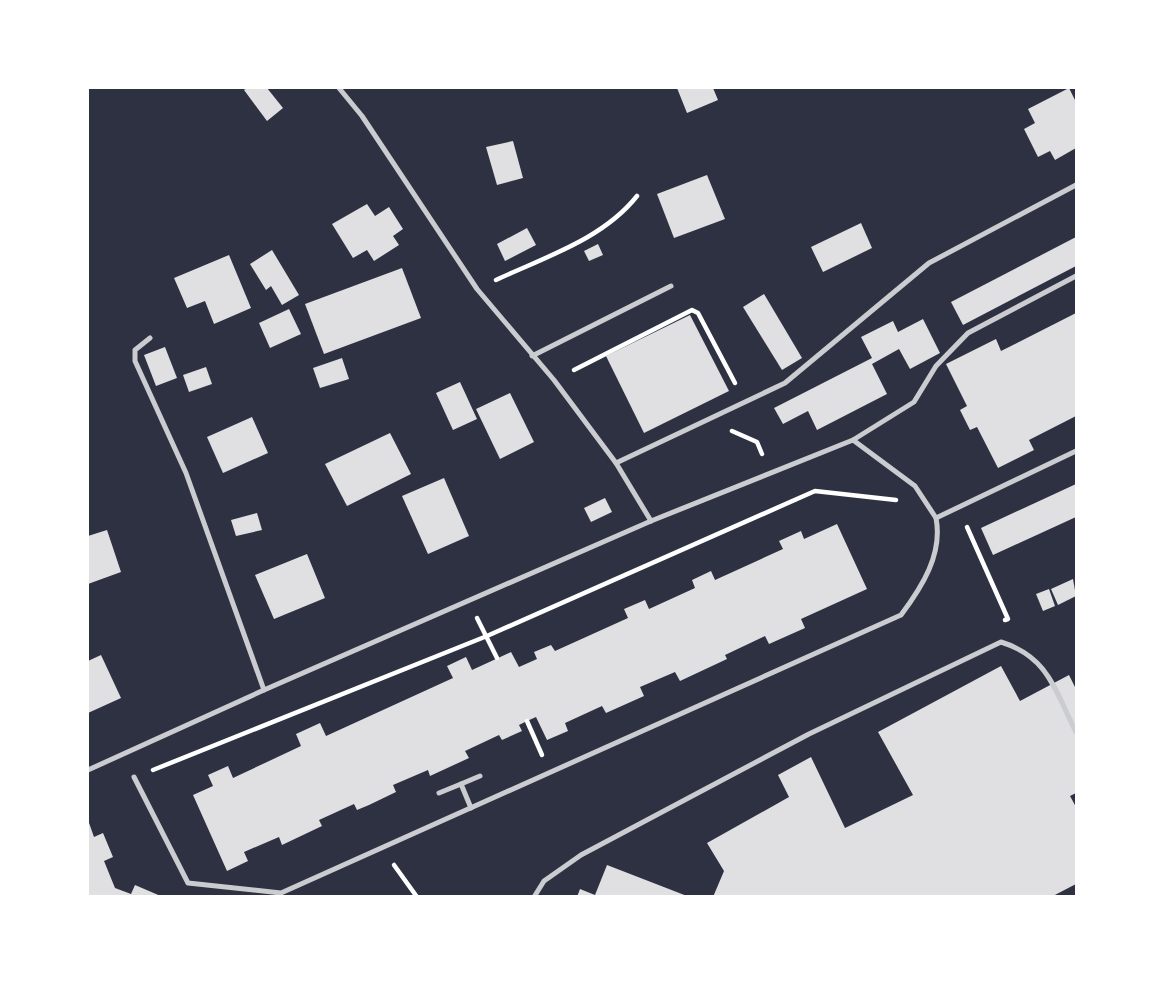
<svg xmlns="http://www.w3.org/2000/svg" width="1164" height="984" viewBox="0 0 1164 984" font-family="'Alegreya Sans',sans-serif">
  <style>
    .building { fill: #e0e0e3 }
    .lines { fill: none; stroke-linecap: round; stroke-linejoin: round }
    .path { stroke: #fff; stroke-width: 4.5 }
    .service { stroke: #caccd0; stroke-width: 5 }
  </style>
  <rect width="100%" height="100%" fill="#2d3142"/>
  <g class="building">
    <path d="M247,88H267L283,108L267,121L244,90Z"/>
    <path d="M677,88H713L718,100L687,113Z"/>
    <path d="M1069,88L1076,102V148L1055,160L1050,151L1038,157L1024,129L1035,123L1028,109Z"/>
    <path d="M513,141L523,178L497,185L486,147Z"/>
    <path d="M707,175L725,219L674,238L657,194Z"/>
    <path d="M367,204L375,216L389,207L403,229L393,236L399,245L374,261L367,250L353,258L332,224Z"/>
    <path d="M861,223L872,248L823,272L811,247Z"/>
    <path d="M527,228L536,245L505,261L497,244Z"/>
    <path d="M1076,237V266L963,325L951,302Z"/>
    <path d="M598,244L603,255L589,261L584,251Z"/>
    <path d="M272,250L299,295L282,305L271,286L266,290L250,264Z"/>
    <path d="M229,255L251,308L214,324L205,301L187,308L174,278Z"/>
    <path d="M402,268L421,318L324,354L305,304Z"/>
    <path d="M764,294L802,358L782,370L743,307Z"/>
    <path d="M289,309L301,334L270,348L259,323Z"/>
    <path d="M1076,313V416L1029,440L1034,450L998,468L977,427L970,430L960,410L967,406L946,364L996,339L1001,351Z"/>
    <path d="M690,315L729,391L644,433L606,356Z"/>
    <path d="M923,319L940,353L910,369L899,349L872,364L887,394L817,430L808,411L783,424L774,408L872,358L861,337L893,321L898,332Z"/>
    <path d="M165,347L177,378L156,386L144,355Z"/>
    <path d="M342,358L349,379L320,388L313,368Z"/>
    <path d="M206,367L212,384L189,392L183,375Z"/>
    <path d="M460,382L477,419L453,430L436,393Z"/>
    <path d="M510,393L534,442L500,459L476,409Z"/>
    <path d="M252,417L268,453L223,473L207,437Z"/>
    <path d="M390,433L411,474L347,506L325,464Z"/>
    <path d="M444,478L469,536L428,554L402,496Z"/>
    <path d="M1076,484V517L993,555L981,528Z"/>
    <path d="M605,498L612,512L591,522L584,508Z"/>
    <path d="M257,513L262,530L236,536L231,520Z"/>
    <path d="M837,524L867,589L801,619L805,628L769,644L765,636L725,655L727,659L680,681L675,672L640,687L644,696L606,713L602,706L565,723L568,731L547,740L536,717L527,721L519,725L522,731L502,740L499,735L465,751L469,758L430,776L428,770L393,785L396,792L369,805L357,810L354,804L319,820L322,826L282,845L279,837L244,852L248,861L227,871L193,795L213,786L208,775L228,766L233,778L301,746L296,734L320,723L326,736L453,678L447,666L466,657L472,670L511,652L519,667L537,659L534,652L551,645L555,651L628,618L624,609L645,600L649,609L695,588L692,580L711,571L715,580L783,549L779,541L801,531L804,539Z"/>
    <path d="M107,530L121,572L88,584V536Z"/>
    <path d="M307,554L325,598L274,619L255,575Z"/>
    <path d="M1073,579L1076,596L1058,605L1051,589Z"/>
    <path d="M1049,589L1055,606L1043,611L1036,594Z"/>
    <path d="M101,655L121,698L88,713V661Z"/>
    <path d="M1001,666L1020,701L1069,675L1076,689V793L1070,796L1076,807V884L1051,897H713L724,871L707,843L789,797L778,775L811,757L845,828L913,795L878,732Z"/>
    <path d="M88,820L94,837L103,833L113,857L104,861L115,888L131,894L135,885L163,897H88Z"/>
    <path d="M607,865L687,896V897H577L580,889L595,895Z"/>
  </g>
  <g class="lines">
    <g class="path">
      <path d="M496,280C545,257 603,239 637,196"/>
      <path d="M574,370L692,310L698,313L735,383"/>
      <path d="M732,431L757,442L762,454"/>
      <path d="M967,527L1008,619L1005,620"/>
      <path d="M477,618L497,658"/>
      <path d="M527,721L542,755"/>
      <path d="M153,770L487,636L815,491L896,500"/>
      <path d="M394,865L417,897"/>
    </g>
    <g class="service">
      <path d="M339,88L362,116L477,289L554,380L616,463L651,521"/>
      <path d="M150,338L135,350V361L186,473L264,690"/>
      <path d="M532,356L671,286"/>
      <path d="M853,440L914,402L936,366L968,333L1076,276"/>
      <path d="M616,463L785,383L929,263L1076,185"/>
      <path d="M88,770L264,690L651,521L853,440L915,486L936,518"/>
      <path d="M134,777L188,883L281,893L901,615C922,587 943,554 936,518L1076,451"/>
      <path d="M461,784L480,776"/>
      <path d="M439,793L461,784L471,808"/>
      <path d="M534,897L544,881L581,855L809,734L1001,642C1049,657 1055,691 1076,732"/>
    </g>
  </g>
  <rect width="1164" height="984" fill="none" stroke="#ffffff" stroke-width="178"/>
</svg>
